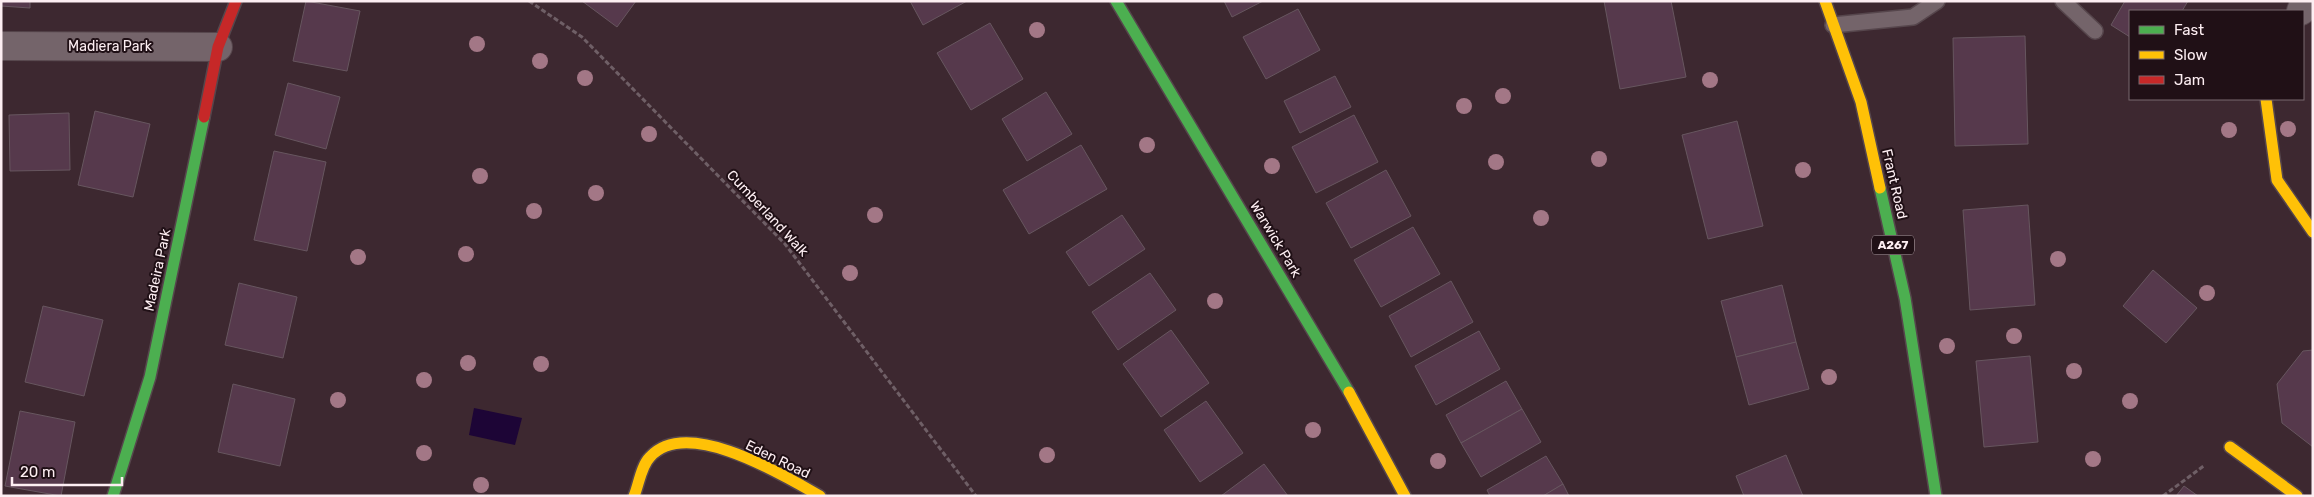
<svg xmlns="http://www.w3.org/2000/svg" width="2314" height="497" viewBox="0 0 2314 497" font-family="Rubik,sans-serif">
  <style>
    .water { fill: #1d0536 }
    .building { fill: #56394c; stroke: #67565f }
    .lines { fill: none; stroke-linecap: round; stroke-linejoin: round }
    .lane-casing { stroke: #56464c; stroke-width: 18 }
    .street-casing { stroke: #56464c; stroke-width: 30 }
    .fast-casing { stroke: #56464c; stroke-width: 14 }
    .slow-casing { stroke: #56464c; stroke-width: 14 }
    .jam-casing { stroke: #56464c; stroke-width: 14 }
    .path { stroke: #6f5f66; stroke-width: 3; stroke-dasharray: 5 2.5; stroke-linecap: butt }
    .lane { stroke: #74646a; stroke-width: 15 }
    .street { stroke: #74646a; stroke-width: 28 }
    .fast { stroke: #4caf50; stroke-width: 11 }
    .slow { stroke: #ffc107; stroke-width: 11 }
    .jam { stroke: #c62828; stroke-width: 11 }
    .tree { fill: #a37786 }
    .labels { text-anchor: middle; stroke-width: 4; stroke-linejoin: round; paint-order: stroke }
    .shield { fill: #201016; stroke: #bbabb0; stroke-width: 1 }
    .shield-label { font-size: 12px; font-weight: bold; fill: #fdeef2 }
    .street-label { font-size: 14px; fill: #fdeef2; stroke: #201016 }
  </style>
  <rect width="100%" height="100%" fill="#3d2830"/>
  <path class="water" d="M474,408L522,418L515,445L469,435Z"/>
  <g class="building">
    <path d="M1,1H30V8L1,6Z"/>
    <path d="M306,1L360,11L347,71L293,61Z"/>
    <path d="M582,1H636L617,27Z"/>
    <path d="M910,1H967L923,25Z"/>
    <path d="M1224,1H1263L1232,17Z"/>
    <path d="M1604,1H1671L1686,77L1620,89Z"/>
    <path d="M2125,1H2188L2182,11H2130V37L2111,25Z"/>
    <path d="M1298,9L1320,50L1266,79L1243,37Z"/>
    <path d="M990,23L1023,79L971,110L937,53Z"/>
    <path d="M2025,36L2028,144L1955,146L1953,38Z"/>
    <path d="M1335,76L1351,107L1300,133L1284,101Z"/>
    <path d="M288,83L340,97L326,149L275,135Z"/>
    <path d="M1046,92L1072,134L1027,161L1002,119Z"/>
    <path d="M95,111L150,124L133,197L78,185Z"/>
    <path d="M69,113L70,170L10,171L9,115Z"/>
    <path d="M1354,115L1378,162L1316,193L1292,147Z"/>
    <path d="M1737,121L1763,226L1708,239L1682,135Z"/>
    <path d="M1081,145L1107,189L1029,234L1003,190Z"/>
    <path d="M274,151L326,162L307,251L254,240Z"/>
    <path d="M1386,170L1411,216L1351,248L1326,203Z"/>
    <path d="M2028,205L2035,305L1970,310L1963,210Z"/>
    <path d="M1122,215L1145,249L1089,286L1066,252Z"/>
    <path d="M1413,227L1440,274L1381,307L1354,260Z"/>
    <path d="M2153,270L2197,308L2166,343L2123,306Z"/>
    <path d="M1150,273L1176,310L1118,350L1092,312Z"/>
    <path d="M1451,281L1473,322L1411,357L1389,316Z"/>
    <path d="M239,283L297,297L283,358L225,345Z"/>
    <path d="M1782,285L1796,342L1736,357L1721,301Z"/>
    <path d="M43,306L103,320L84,396L25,382Z"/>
    <path d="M1171,330L1209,383L1161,417L1123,364Z"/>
    <path d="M1479,331L1500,369L1436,405L1415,366Z"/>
    <path d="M1796,342L1809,389L1749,405L1736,357Z"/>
    <path d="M2313,350V447L2282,423L2277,384L2303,351Z"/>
    <path d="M2030,356L2038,442L1984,447L1976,361Z"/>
    <path d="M1506,381L1522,409L1461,443L1446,415Z"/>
    <path d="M233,384L295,399L280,466L218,452Z"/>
    <path d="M1206,401L1243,453L1200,482L1164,430Z"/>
    <path d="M1522,409L1541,442L1481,477L1461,443Z"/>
    <path d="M20,411L75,422L61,496L5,486Z"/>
    <path d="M1786,455L1803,496H1744L1736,476Z"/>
    <path d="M1546,456L1563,484L1543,496H1490L1487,490Z"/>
    <path d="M1264,464L1288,496H1221Z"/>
    <path d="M1563,484L1569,496H1543Z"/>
    <path d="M2184,486L2198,496H2176Z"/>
  </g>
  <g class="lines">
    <g class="lane-casing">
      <g id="lane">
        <path d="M2063,1L2095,31"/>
        <path d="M1833,25L1913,17L1937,1"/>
      </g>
    </g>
    <g class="street-casing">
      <g id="street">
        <path d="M2301,11L2305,1"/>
        <path d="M1,46L218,47"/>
      </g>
    </g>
    <g class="fast-casing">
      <g id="fast">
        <path d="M1116,1L1349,392"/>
        <path d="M1880,188L1905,298L1936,496"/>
        <path d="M113,496L150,377L204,117"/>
      </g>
    </g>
    <g class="slow-casing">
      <g id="slow">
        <path d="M1825,1L1861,102L1880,188"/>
        <path d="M2266,99L2277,180L2313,232"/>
        <path d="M1349,392L1405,496"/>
        <path d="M2230,447L2297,496"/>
        <path d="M634,496C639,484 641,466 650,457C687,416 783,475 820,496"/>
      </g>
    </g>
    <g class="jam-casing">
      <path id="jam" d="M204,117L218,47L236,1"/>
    </g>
    <g class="path">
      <path d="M529,1L582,37L785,244L976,496"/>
      <path d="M2163,496L2205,465"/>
    </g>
    <use href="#lane" class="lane"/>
    <use href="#street" class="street"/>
    <use href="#fast" class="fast"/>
    <use href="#slow" class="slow"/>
    <use href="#jam" class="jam"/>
  </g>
  <g class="tree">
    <circle cx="1037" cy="30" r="8"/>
    <circle cx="477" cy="44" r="8"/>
    <circle cx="540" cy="61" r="8"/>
    <circle cx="585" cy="78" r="8"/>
    <circle cx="1710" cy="80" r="8"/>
    <circle cx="1503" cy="96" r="8"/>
    <circle cx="1464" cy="106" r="8"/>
    <circle cx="2288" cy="129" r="8"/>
    <circle cx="2229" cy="130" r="8"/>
    <circle cx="649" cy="134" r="8"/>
    <circle cx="1147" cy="145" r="8"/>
    <circle cx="1599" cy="159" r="8"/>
    <circle cx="1496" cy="162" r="8"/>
    <circle cx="1272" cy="166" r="8"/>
    <circle cx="1803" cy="170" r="8"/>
    <circle cx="480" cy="176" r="8"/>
    <circle cx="596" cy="193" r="8"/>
    <circle cx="534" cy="211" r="8"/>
    <circle cx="875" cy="215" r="8"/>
    <circle cx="1541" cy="218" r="8"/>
    <circle cx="466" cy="254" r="8"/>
    <circle cx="358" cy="257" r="8"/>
    <circle cx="2058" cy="259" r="8"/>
    <circle cx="850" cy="273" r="8"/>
    <circle cx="2207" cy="293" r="8"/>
    <circle cx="1215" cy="301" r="8"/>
    <circle cx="2014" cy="336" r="8"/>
    <circle cx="1947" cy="346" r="8"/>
    <circle cx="468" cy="363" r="8"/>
    <circle cx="541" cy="364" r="8"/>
    <circle cx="2074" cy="371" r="8"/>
    <circle cx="1829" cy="377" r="8"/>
    <circle cx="424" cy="380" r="8"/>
    <circle cx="338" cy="400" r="8"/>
    <circle cx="2130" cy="401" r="8"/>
    <circle cx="1313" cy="430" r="8"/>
    <circle cx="424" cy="453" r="8"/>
    <circle cx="1047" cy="455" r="8"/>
    <circle cx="2093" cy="459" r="8"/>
    <circle cx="1438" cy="461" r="8"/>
    <circle cx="481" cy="485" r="8"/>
  </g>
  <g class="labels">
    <rect class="shield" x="1872" y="235.5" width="42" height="19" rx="4"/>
    <g class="shield-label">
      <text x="1893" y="249">A267</text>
    </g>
    <g class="street-label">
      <text x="110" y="51">Madiera Park</text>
      <text transform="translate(1895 184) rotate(77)" y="5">Frant Road</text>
      <text transform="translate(768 213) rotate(47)" y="5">Cumberland Walk</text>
      <text transform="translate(1276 239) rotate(59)" y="5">Warwick Park</text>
      <text transform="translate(157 270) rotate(-78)" y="5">Madeira Park</text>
      <text transform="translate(778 459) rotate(26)" y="5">Eden Road</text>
    </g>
  </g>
  <rect width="2314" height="497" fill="none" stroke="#fdeef2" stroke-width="5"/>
  <rect x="2129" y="10" width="175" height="90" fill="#201016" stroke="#78696e"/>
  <rect x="2139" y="26" width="25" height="8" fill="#4caf50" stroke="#78696e"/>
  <text x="2174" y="35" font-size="15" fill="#fdeef2">Fast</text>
  <rect x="2139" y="51" width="25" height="8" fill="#ffc107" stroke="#78696e"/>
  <text x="2174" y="60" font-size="15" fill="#fdeef2">Slow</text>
  <rect x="2139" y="76" width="25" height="8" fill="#c62828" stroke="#78696e"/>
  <text x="2174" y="85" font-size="15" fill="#fdeef2">Jam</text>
  <path d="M12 477v8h110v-8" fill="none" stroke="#fdeef2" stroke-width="2.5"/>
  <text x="20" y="477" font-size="15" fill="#fdeef2" stroke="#201016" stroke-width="4" paint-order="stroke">20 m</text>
</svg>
